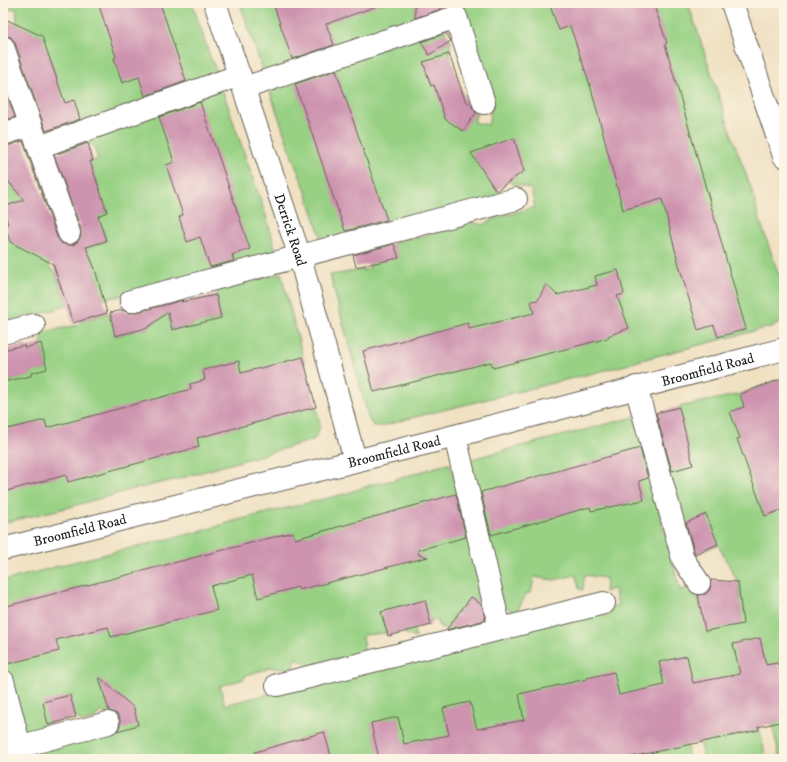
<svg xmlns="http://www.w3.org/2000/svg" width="787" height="762" viewBox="0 0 787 762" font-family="'IM FELL DW Pica',serif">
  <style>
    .green { fill: #98d184; stroke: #5a7650 }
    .building { fill: #cd93af }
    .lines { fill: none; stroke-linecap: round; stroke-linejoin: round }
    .minor-casing { stroke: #666156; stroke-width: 24 }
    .minor { stroke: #fff; stroke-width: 22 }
    .labels { text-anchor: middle; stroke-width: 3; stroke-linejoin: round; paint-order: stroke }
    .street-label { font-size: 14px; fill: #1c1c1c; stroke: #fcf5e5 }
  </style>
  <rect width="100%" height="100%" fill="#fcf5e5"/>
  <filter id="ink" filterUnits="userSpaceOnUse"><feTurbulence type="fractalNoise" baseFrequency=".025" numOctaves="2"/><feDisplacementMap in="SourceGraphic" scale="8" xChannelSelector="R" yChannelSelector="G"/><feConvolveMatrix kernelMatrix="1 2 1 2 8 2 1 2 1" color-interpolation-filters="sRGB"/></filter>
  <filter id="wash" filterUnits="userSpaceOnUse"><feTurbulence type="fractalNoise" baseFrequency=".012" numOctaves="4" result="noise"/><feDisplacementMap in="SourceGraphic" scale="16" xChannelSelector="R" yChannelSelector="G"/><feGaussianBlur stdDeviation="0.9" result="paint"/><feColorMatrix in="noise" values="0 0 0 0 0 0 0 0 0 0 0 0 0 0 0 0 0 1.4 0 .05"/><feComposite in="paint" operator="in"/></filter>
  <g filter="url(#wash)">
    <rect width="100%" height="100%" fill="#f0e1c2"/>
    <g class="green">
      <path d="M7,3H192L209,53L219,77L52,136L57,111L52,78L56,76L48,52L16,33L17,9H3V4Z"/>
      <path d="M240,3H415V15H433L264,74Z"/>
      <path d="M458,3H688L734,142L751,188L759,218L784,290V319L780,323L774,326L641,360L626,365L411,418L379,427L373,425L369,420L330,275L370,269L368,256L399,241L416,237L418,238L467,221L483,225L496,218L535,207L531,189L509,182L494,160L498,196L323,244L304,186L294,162L268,86L443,28L451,41L449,54L464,99L478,109L474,122L488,125L492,107Z"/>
      <path d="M222,89L266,216L277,255L116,297L103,299L94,267L86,248L106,241L102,227L88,231L83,221L108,212L102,198L78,206L74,196L99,187L91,165L73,167L98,159L93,144L68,152L65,148Z"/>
      <path d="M3,163L18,169L6,178L15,190L28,199L3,207L8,221L5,225L50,262L49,266L56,274L64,298L68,297L74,304L3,324Z"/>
      <path d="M281,273L319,419C320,429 319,433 313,440L178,479L126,491L70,507L3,523V377L5,382L31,375L24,345L26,347L32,372L47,369L41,343L43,332L79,325L81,321L110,313L116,336L135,331L141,326L145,330L168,313L172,330L193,325L188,303L193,299L198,323L221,319L216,295L219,290Z"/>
      <path d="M780,379H784V661L768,665L766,662L739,669L740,685L750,683L766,759H704L699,742H686L689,759H628L626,754L600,722L453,735L404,747L403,741L385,759H3L100,730L111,734L115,731L112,719L100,711L95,719L82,722L76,717L49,724L36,733L24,730L20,726L3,663V581L73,562L206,530L234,521L348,493L373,484L390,481L443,465L450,464L491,613L471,597L463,607V611L453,614L458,631L449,633L439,626L436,619L413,625L416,638L404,633L402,627L385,633L363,635L364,651L360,653L313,666L295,658L293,670L268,667L267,669L246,675L244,679L220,686L225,705L618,605L615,591L612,589L605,592L606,578L584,575L583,590L579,589L576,575L554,580L534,577L531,593H527L516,613L504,606L467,460L634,417L680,590L691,588L697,590L700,607L740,599L738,582L718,545L692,555L660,453L688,446L679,407L740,394Z"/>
      <path d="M784,721V759H780L772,724Z"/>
    </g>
    <g id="blocks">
      <g class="building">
        <path d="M98,3H160L186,81L145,96L139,77L122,83L114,58L116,57Z"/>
        <path d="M273,3H376L377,6L326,24L334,45L292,59Z"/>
        <path d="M415,3H441V9L415,18Z"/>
        <path d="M549,3H653L667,43L665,44L746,329L718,337L714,325L698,330L679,265L662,199L623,210L591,88L570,26L559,30Z"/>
        <path d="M3,18L42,36L65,103L74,100L80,119L46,131L15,43L11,37L3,35Z"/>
        <path d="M446,33L451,41L429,55L421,42Z"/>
        <path d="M449,54L465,100L471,105L476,113L463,131L445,119L434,85L431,86L423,62Z"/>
        <path d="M336,70L387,220L345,231L295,84Z"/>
        <path d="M3,84L15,117L3,121Z"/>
        <path d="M200,102L250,249L232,255L234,261L210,267L200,237L187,242L179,217L183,215L166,165L174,162L159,117Z"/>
        <path d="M514,138L524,171L496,191L471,153Z"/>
        <path d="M23,141L57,237L61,243L67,245H73L78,241L81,236V229L54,155L88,143L93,161H90L107,212L98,216L106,241L86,247L95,269L107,313L73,323L53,264L10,242L5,225L8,224L3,207L24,200L3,175V158L7,146Z"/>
        <path d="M394,244L399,258L356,267L353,255Z"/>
        <path d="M618,270L624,294L617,296L629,328L608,336V338L493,368L491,362L374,392L363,351L468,323L469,329L534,313L531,301L538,300L546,284L557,295L597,285L595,276Z"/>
        <path d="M216,295L221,318L172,330L168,312L147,328L115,336L110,313L123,310L128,313H134L183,300L181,302Z"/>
        <path d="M41,343L47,369L31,373V376L3,382V350L24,345L25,348Z"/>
        <path d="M303,357L316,407L197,438L199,447L172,454L68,482L66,475L3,492V430L45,420L47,428L191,389L190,384L205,380L203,370L230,363L239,361L241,373Z"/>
        <path d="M784,378V509L765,516L737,439L740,438L730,412L744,407L740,394Z"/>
        <path d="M679,407L693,465L672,471L656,413Z"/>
        <path d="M640,448L648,478L639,481L644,500L591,511L590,507L491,535L481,492Z"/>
        <path d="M456,494L466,537L418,550L419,555L428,557L299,590L298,587L258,598L252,575L211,586L217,610L111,637L108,627L56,640L59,651L7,664L3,650V607L293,532L295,539Z"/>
        <path d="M706,514L718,544L695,554L686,523Z"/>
        <path d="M711,580L738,582L743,624L705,631L698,595L706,594L710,589Z"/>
        <path d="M471,597L482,605L485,620L446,630Z"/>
        <path d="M425,600L431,625L388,636L381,612Z"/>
        <path d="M760,638L766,665L777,663L784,678V721L758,727L759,730L621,759H379L371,723L398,717L404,744L449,735L443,708L470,702L477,729L524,720L519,694L587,679V678L614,672L619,695L664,685L659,662L687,656L693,683L740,674L733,644Z"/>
        <path d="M99,677L134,708L138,725L117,731L120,726V719L117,714L109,711Z"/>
        <path d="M70,695L76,717L48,725L43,702Z"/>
        <path d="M324,732L332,759H256L255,752Z"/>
      </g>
    </g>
  </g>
  <g filter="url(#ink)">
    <use href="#blocks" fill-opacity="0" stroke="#666156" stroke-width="1"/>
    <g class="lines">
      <g class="minor-casing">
        <g id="minor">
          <path id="s1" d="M215,3L300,257L355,460"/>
          <path d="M732,3L784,156"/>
          <path d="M3,47L69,233"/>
          <path d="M244,88L456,17L484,103"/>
          <path d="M3,134L31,125"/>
          <path d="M39,147L240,75"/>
          <path d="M131,301L516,199"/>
          <path d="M3,333L34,325"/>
          <path d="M636,387L683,559L699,583"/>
          <path d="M455,436L500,629"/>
          <path id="s2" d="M3,549L455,436L784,349"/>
          <path d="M3,681L20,747"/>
          <path d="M277,685L604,603"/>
          <path d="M3,751L108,723"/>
        </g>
      </g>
      <use href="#minor" class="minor"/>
    </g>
  </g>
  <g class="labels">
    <g class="street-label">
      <text dy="5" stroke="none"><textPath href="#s1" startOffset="239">Derrick Road</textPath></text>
      <text dy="5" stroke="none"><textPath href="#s2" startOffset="727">Broomfield Road</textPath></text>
      <text dy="5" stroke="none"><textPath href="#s2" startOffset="403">Broomfield Road</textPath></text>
      <text dy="5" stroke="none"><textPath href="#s2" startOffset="79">Broomfield Road</textPath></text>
    </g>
  </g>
  <rect width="787" height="762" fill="none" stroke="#fcf5e5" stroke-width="16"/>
</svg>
